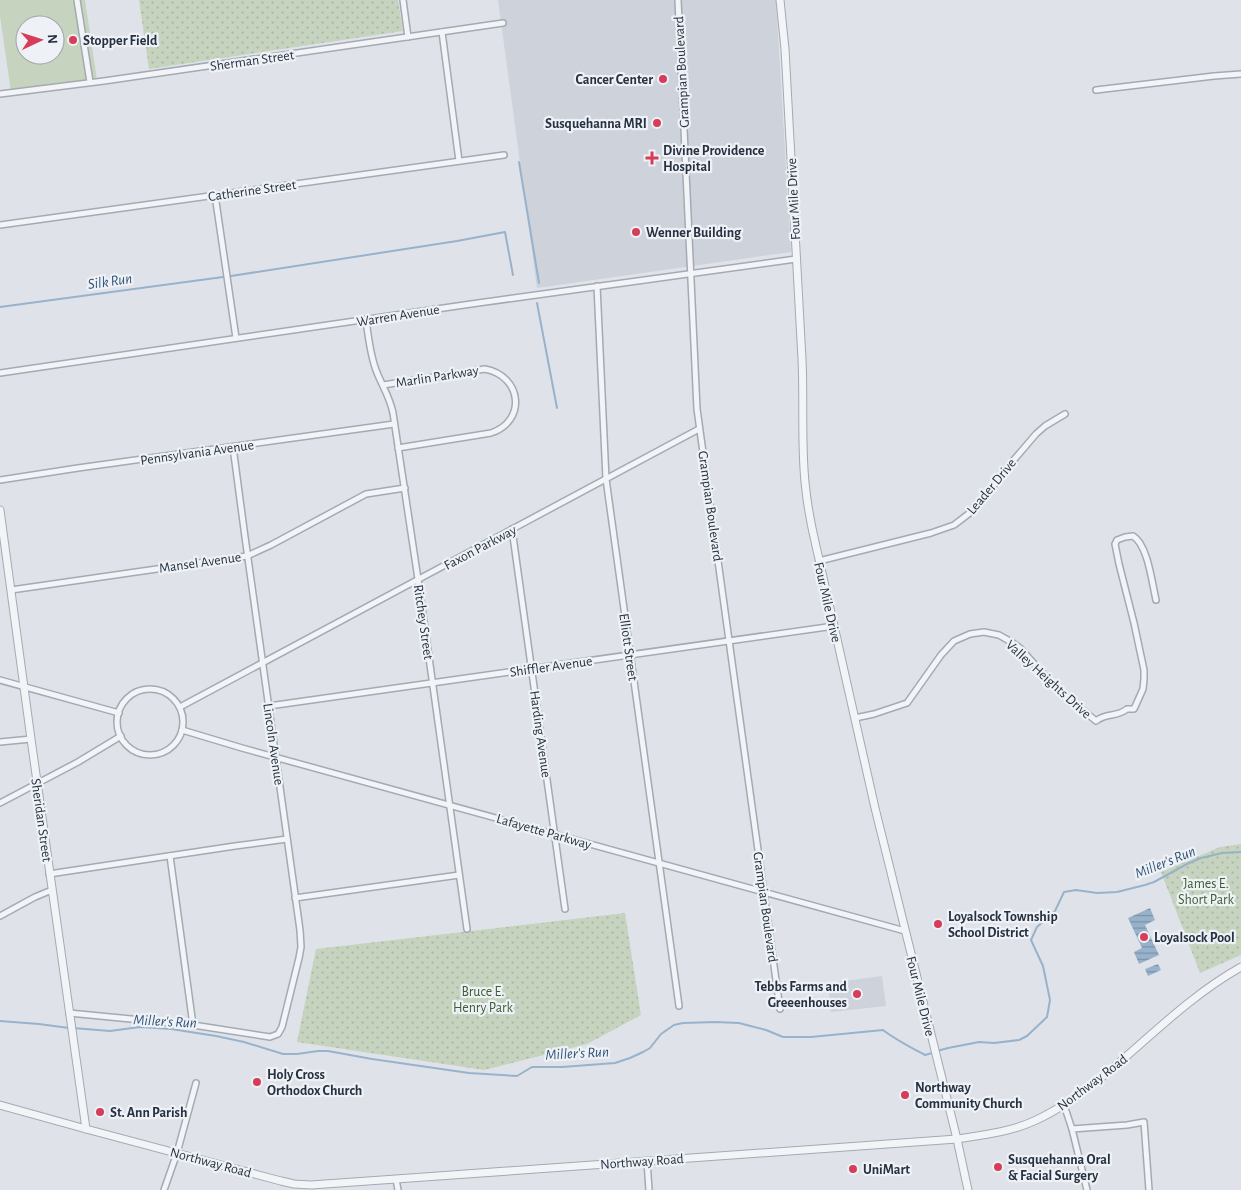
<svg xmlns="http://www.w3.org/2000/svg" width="1241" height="1190" viewBox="0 0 1241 1190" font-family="'Alegreya Sans',sans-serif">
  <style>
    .built { fill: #cdd2db }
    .green { fill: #c5d3bf; fill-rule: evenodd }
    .park { fill: url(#park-dots) }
    .water { fill: url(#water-rules) }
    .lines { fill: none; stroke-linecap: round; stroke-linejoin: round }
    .stream { stroke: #98b2cb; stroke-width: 2 }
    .minor-casing { stroke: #a4aab3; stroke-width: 8 }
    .tertiary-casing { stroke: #a4aab3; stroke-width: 9 }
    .minor { stroke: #f2f4f7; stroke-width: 5 }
    .tertiary { stroke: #f2f4f7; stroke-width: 7 }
    .poi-dot { fill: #d53d59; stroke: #eef2f6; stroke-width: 2 }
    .labels { text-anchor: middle; stroke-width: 4.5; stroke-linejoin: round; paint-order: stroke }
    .poi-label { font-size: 14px; font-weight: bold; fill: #273141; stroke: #eef2f6; text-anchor: start }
    .street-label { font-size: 14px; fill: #273141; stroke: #eef2f6 }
    .park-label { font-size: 14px; fill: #3d5d34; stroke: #eef2f6 }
    .water-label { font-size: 15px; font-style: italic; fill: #2f5177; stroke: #eef2f6 }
  </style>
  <defs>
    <pattern id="park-dots" width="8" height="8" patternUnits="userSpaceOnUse" patternTransform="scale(1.25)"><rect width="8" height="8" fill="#c5d3bf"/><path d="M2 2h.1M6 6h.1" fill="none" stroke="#a9b6a5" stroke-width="1.8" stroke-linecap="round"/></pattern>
    <pattern id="water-rules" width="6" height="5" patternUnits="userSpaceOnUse" patternTransform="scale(1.25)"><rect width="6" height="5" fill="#98b2cb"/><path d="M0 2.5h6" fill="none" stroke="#7c91a6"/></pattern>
  </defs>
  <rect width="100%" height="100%" fill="#dfe3e9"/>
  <g class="built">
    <path d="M498,0H776L791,252L537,288Z"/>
    <path d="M882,976L886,1006L831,1012L828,983Z"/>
  </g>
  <path class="green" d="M0,0H85L97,80L11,92L0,16ZM25,25H55V55H25Z"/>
  <g class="park">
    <path d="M139,0H398L403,31L149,69Z"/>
    <path d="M1241,844V955L1200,973L1161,872L1220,847Z"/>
    <path d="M625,913L641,1015L587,1044L484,1070L297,1042L316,949Z"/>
  </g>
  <g class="water">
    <path d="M1150,908L1155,920L1145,925L1159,955L1139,964L1134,952L1142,948L1128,918Z"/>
    <path d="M1158,964L1161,970L1148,976L1145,969Z"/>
  </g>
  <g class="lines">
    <g class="stream">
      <path d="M519,162L539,283"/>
      <path d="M231,276L457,241L505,232L513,275"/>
      <path d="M537,303L557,408"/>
      <path d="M0,307L223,277"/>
      <path d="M0,1021L39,1024L69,1028"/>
      <path d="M73,1028L110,1031L140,1027L171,1029L216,1036L244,1042L283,1054H297L318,1051H328L372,1059L469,1073L517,1076L532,1067H562L615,1063L630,1058L643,1052L650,1048L661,1034L674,1025L683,1023L715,1022L739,1023L766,1030L783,1037H811L883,1030C896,1040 910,1047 925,1055L932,1053"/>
      <path d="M937,1051L948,1048L979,1042L994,1043L1019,1040L1027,1036L1047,1017L1050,1000L1043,966L1031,940L1037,927L1055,911L1064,892L1076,890L1097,893L1117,892L1145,885L1154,882L1187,864L1201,858L1222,853L1241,852"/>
    </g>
    <g class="minor-casing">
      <g id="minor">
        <path d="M77,0L90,82"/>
        <path d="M403,0L408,37"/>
        <path d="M678,0L697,409L780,1009"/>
        <path d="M442,32L459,161"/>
        <path d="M1096,90L1214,76L1241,74"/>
        <path d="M0,94L104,81L503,23"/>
        <path d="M215,195L236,338"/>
        <path d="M0,225L504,155"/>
        <path d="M597,286L606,479L679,1006"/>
        <path d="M366,319C368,336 370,354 376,370C381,384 390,397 393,413L418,579L467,929"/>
        <path d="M0,373L471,304L796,259"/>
        <path d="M383,385L485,369C522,376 527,421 491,433L398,448"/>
        <path d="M0,480L78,468L394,424"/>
        <path d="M512,529L565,909"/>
        <path d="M819,561L931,533L954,525L971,512L980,503L1012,462L1036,434L1045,426L1065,414"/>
        <path d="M11,590L247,556L271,545L366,494L405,488"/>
        <path d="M0,680L119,713"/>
        <circle cx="150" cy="722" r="33"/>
        <path d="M269,706L834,626"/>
        <path d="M180,707L699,429"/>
        <path d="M855,718L874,714L907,703L941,655L954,641L970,634L984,632L999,635L1013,643L1020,648L1053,685L1096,721C1107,712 1116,718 1127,709H1134L1143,689L1144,679V670L1134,623L1119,564L1115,544L1117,540L1125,537L1133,536C1148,545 1152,583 1156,600"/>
        <path d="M182,730L242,748L905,931"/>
        <path d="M0,742L31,739"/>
        <path d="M0,803L78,762L121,736"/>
        <path d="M170,856L193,1025"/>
        <path d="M49,874L235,846L287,839"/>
        <path d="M295,898L459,875"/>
        <path d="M0,916L35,897L52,890"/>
        <path d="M69,1013L193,1025L270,1037L278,1034L282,1027L299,958L301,947L300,930L245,537L233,447"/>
        <path d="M1064,1105L1072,1129"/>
        <path d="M647,1161L649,1190"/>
        <path d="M396,1179L398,1190"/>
        <path d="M164,1190L177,1153L196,1083"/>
        <path d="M1087,1190L1072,1129L1127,1125L1144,1122L1149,1190"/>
      </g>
    </g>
    <g class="tertiary-casing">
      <g id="tertiary">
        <path d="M780,0L785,49L802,359C804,400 801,441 805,482C807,504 811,525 816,546L875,808L957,1139L968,1190"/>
        <path d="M0,510L31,739L86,1129"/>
        <path d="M0,1105L86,1129L281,1181L294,1184L311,1185L396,1179L957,1139C983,1135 1010,1132 1034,1121C1061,1109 1084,1091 1107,1073C1150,1037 1191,995 1241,967"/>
      </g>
    </g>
    <use href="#minor" class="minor"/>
    <use href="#tertiary" class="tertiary"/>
  </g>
  <g class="poi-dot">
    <circle cx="73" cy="40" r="5"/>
    <circle cx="663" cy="79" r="5"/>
    <circle cx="657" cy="123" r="5"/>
    <path d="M649.5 150.5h5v5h5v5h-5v5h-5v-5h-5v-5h5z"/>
    <circle cx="636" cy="232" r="5"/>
    <circle cx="938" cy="924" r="5"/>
    <circle cx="1144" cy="937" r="5"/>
    <circle cx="857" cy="994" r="5"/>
    <circle cx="257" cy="1082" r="5"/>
    <circle cx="905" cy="1095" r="5"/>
    <circle cx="100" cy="1112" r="5"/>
    <circle cx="998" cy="1167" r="5"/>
    <circle cx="853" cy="1169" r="5"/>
  </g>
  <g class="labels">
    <g class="poi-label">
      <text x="83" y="45">Stopper Field</text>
      <text x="653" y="84" text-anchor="end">Cancer Center</text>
      <text x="647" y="128" text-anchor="end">Susquehanna MRI</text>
      <text x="663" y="155">Divine Providence<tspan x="663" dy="16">Hospital</tspan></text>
      <text x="646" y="237">Wenner Building</text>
      <text x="948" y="921">Loyalsock Township<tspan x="948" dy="16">School District</tspan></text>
      <text x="1154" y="942">Loyalsock Pool</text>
      <text x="847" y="991" text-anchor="end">Tebbs Farms and<tspan x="847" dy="16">Greeenhouses</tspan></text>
      <text x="267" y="1079">Holy Cross<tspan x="267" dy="16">Orthodox Church</tspan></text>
      <text x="915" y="1092">Northway<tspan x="915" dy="16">Community Church</tspan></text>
      <text x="110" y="1117">St. Ann Parish</text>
      <text x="1008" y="1164">Susquehanna Oral<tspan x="1008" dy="16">&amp; Facial Surgery</tspan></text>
      <text x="863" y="1174">UniMart</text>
    </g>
    <g class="street-label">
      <text transform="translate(252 60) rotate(-8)" y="5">Sherman Street</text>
      <text transform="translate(681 72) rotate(-93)" y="5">Grampian Boulevard</text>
      <text transform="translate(252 190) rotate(-8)" y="5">Catherine Street</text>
      <text transform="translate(793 199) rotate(-93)" y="5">Four Mile Drive</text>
      <text transform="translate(398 315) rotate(-9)" y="5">Warren Avenue</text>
      <text transform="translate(437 376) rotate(-9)" y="5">Marlin Parkway</text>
      <text transform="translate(197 452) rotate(-8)" y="5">Pennsylvania Avenue</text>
      <text transform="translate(991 486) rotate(-50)" y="5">Leader Drive</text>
      <text transform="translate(711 506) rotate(82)" y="5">Grampian Boulevard</text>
      <text transform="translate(480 547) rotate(-28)" y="5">Faxon Parkway</text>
      <text transform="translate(200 562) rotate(-8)" y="5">Mansel Avenue</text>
      <text transform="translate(828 602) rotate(77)" y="5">Four Mile Drive</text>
      <text transform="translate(424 622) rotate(82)" y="5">Ritchey Street</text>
      <text transform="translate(629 647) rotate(82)" y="5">Elliott Street</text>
      <text transform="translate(551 666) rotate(-8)" y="5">Shiffler Avenue</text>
      <text transform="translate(1049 679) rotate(42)" y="5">Valley Heights Drive</text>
      <text transform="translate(541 734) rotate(82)" y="5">Harding Avenue</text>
      <text transform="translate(274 744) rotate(82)" y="5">Lincoln Avenue</text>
      <text transform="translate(42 820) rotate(82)" y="5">Sheridan Street</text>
      <text transform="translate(544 831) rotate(16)" y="5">Lafayette Parkway</text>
      <text transform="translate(766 907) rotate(82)" y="5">Grampian Boulevard</text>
      <text transform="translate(921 996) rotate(76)" y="5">Four Mile Drive</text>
      <text transform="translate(1092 1082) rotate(-37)" y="5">Northway Road</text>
      <text transform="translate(642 1161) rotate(-4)" y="5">Northway Road</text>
      <text transform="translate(211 1162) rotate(15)" y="5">Northway Road</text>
    </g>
    <g class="park-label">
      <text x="1206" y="888">James E.<tspan x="1206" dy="16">Short Park</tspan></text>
      <text x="483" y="996">Bruce E.<tspan x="483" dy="16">Henry Park</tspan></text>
    </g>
    <g class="water-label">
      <text transform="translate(110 281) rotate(-8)" y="5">Silk Run</text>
      <text transform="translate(1165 862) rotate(-22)" y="5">Miller's Run</text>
      <text transform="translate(165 1021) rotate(3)" y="5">Miller's Run</text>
      <text transform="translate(577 1053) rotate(-3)" y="5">Miller's Run</text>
    </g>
  </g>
  <g transform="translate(40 40) rotate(86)"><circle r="24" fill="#eef2f6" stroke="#9ea5ae"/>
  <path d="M0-4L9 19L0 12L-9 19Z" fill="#d53d59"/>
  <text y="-8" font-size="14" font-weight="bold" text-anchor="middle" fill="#273141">N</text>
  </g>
</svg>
